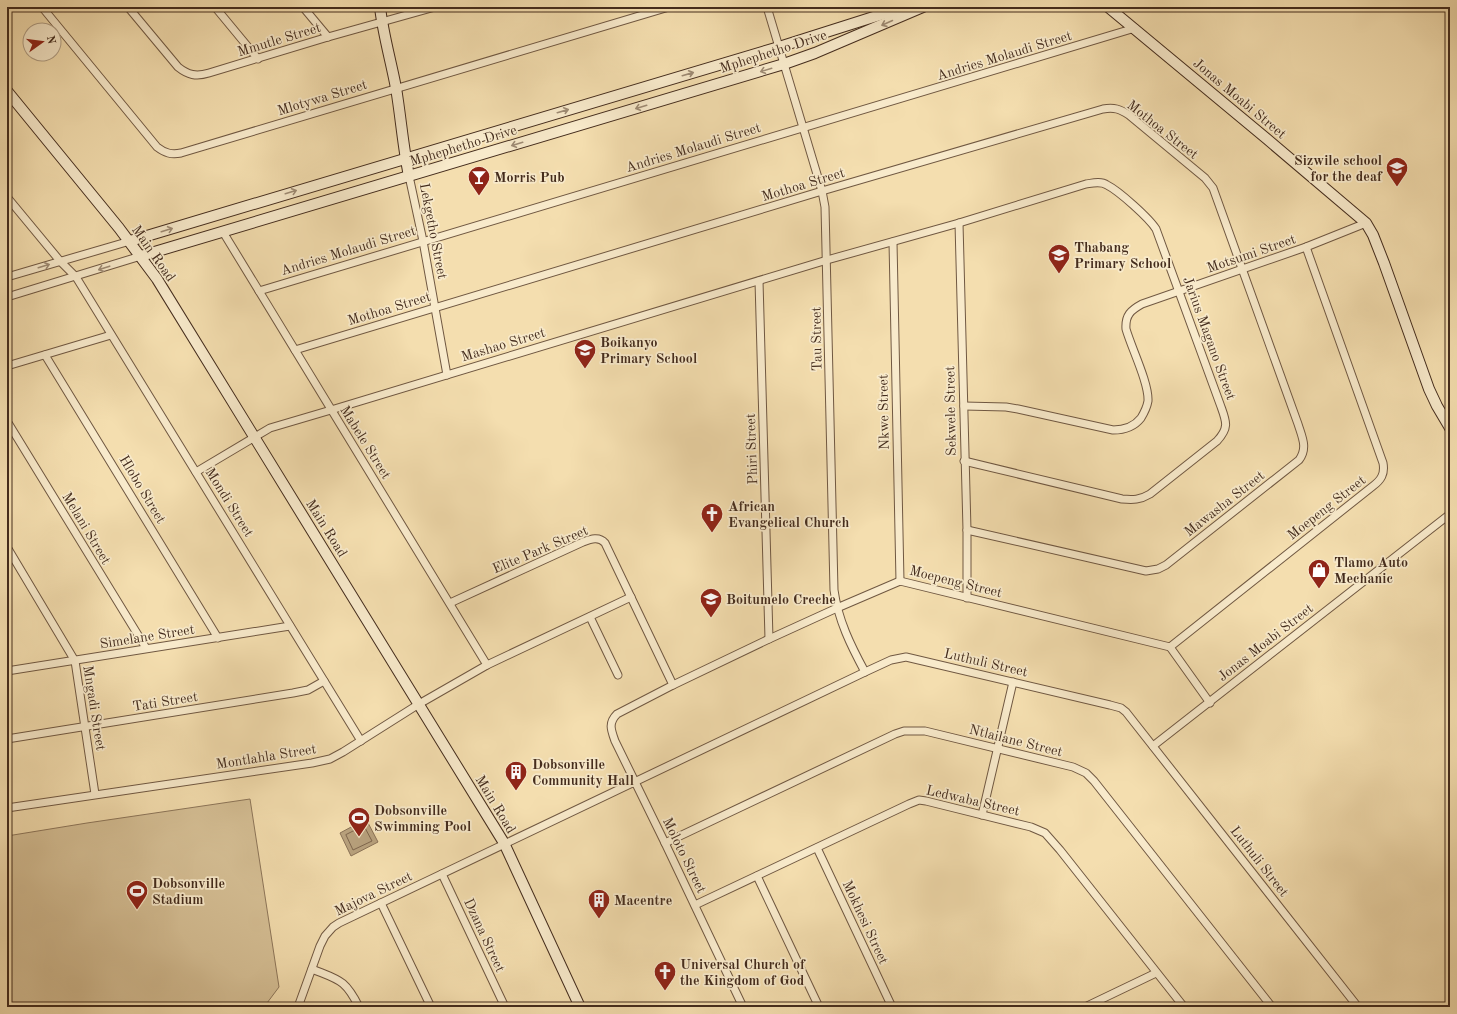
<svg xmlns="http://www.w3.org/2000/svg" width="1457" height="1014" viewBox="0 0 1457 1014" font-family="'Old Standard TT',serif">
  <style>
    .grass { fill: #d6c096; stroke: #8d765a }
    .water { fill: #b8a17d; stroke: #8a7257 }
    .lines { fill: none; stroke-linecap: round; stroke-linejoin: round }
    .shore { stroke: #7e664d; stroke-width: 1 }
    .street-casing { stroke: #705842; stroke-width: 9 }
    .secondary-casing { stroke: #442c1d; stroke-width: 12 }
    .street { stroke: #f8eacb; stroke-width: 7 }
    .secondary { stroke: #f8eacb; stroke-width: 10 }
    .oneway { stroke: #9e8b74 }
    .labels { text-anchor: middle; stroke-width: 3.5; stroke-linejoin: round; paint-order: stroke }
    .street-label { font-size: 14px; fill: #442c1d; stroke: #f8eacb }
    .poi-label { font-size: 14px; font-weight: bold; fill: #442c1d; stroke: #f8eacb; text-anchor: start }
  </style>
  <rect width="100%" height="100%" fill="#f4deaf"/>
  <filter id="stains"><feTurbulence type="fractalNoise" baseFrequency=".005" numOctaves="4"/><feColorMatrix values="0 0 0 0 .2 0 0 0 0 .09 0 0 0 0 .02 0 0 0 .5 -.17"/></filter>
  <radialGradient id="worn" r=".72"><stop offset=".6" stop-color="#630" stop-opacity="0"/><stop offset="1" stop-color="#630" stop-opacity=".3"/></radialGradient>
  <path class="grass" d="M250,799L279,987L264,1007H7V836L87,823Z"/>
  <path class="water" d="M366,819L378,842L351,856L340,833Z"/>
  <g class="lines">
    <path class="shore" d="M364,826L372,841L353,850L346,835Z"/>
    <g class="street-casing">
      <g id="street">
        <path d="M42,7L157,147C165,153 171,155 181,153L669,7"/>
        <path d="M128,7L178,67C188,75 196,77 209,73L328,37L435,7"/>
        <path d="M215,7L258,59"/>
        <path d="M303,7L328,37"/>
        <path d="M767,7L822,191L825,207L834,590C838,620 851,646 865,672"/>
        <path d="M409,176L423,241L447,375"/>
        <path d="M7,197L60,261L76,277L361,741"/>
        <path d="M959,223L967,530V598"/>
        <path d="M223,232L487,665"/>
        <path d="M893,242L900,581"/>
        <path d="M7,277L130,241"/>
        <path d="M759,281L769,639"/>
        <path d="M259,291L1135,28"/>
        <path d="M7,297L141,256"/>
        <path d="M295,350L822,191L1103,109C1114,107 1120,109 1129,115L1205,178L1213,188L1298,424C1302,437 1308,448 1299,460L1166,565L1158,569L1146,571L967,530"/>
        <path d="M45,355L218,638"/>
        <path d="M7,366L111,335"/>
        <path d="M964,406L1006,407L1018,409L1113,430C1125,430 1134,427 1141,418C1144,413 1147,407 1148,401C1149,383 1131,347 1126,329C1125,315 1131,310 1142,304L1306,247L1366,223"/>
        <path d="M7,421L146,648"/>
        <path d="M196,472L270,428L331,410L827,260L959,223L1086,184C1093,183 1101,181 1107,185C1119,191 1149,218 1156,229L1220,404C1226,421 1230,427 1217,441L1150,494C1140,500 1133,500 1122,499L964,461"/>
        <path d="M7,547L75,661L95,794"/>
        <path d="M450,603L583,542C591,539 599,536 605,543L673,685"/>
        <path d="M590,617L618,675"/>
        <path d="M1170,647L1373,486C1381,480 1385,474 1383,463L1306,247"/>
        <path d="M7,671L290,626"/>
        <path d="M7,739L293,693L308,690L324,681"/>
        <path d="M1153,746L1450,514"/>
        <path d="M7,808L312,763L330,759L343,752L419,704L487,665L631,597"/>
        <path d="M982,815L1013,682"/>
        <path d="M665,843L895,734L904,731H925L1073,767L1086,773L1094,781L1272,1007"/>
        <path d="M817,848L892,1007"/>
        <path d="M442,874L505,1007"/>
        <path d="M757,876L819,1007"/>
        <path d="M381,903L431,1007"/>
        <path d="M695,905L909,804L919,800L926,801L1031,827L1045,833L1060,850L1184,1007"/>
        <path d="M312,969C339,980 345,979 359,1007"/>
        <path d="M298,1007L320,946L325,936L333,927L339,923L865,672L891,660L906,657L1110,705L1121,708L1126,712L1358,1007"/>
        <path d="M743,1007L665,843L615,741C611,730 608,723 617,714L673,685L769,639L837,608L900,581L1170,647L1210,703"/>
        <path d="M1085,1007L1156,973"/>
      </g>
    </g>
    <g class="secondary-casing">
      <g id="secondary">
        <path d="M380,7C383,34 391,61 396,88C401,118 403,147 409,176"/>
        <path d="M1108,7L1267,139L1366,223L1373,235L1384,263L1429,389L1437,406L1450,428"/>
        <path d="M7,91L119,228L157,279L504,843L580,1007"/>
        <path d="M130,241L779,47L905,7"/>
        <path d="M141,256L784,64L815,53L923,7"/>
      </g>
    </g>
    <use href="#street" class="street"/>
    <use href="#secondary" class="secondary"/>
  </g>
  <defs><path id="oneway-shaft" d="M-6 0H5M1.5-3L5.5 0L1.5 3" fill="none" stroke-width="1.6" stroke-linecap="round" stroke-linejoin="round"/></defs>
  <g class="oneway">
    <use href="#oneway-shaft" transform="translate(887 23) rotate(156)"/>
    <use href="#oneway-shaft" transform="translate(766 70) rotate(163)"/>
    <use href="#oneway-shaft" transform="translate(688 74) rotate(-16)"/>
    <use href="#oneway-shaft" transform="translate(641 107) rotate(163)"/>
    <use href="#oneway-shaft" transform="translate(563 111) rotate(-16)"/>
    <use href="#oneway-shaft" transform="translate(517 144) rotate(163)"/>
    <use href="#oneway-shaft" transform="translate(291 192) rotate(-17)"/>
    <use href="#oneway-shaft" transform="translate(167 230) rotate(-17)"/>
    <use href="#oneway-shaft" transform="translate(44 266) rotate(-17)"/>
    <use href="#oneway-shaft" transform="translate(104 268) rotate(162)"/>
  </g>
  <defs>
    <g id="school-pin" transform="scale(1.15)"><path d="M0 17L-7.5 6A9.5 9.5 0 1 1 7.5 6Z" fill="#8f2418" stroke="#f8eacb"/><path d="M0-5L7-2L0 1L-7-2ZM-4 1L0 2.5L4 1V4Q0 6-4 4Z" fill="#fff"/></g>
    <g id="bar-pin" transform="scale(1.15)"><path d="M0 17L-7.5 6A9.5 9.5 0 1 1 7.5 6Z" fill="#8f2418" stroke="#f8eacb"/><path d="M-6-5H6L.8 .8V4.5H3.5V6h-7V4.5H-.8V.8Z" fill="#fff"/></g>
    <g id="church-pin" transform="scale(1.15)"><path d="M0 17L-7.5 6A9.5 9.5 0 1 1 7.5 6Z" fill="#8f2418" stroke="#f8eacb"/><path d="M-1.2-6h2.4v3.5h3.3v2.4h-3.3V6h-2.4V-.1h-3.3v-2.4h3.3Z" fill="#fff"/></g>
    <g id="shop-pin" transform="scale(1.15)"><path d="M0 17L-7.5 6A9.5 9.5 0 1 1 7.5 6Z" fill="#8f2418" stroke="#f8eacb"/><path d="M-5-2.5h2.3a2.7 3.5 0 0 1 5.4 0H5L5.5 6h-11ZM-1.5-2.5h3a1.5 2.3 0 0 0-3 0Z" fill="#fff"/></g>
    <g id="building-pin" transform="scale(1.15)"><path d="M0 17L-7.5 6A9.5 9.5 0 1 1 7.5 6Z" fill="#8f2418" stroke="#f8eacb"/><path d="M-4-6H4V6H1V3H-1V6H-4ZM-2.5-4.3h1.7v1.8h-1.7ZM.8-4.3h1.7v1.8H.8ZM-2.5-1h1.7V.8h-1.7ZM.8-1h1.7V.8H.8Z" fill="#fff"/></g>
    <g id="stadium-pin" transform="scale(1.15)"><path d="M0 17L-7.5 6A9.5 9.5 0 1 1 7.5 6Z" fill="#8f2418" stroke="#f8eacb"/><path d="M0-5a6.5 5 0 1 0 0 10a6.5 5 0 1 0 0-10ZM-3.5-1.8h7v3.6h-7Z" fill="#fff"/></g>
  </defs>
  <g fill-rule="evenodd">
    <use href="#school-pin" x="1397" y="168"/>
    <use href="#bar-pin" x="479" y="177"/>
    <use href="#school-pin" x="1059" y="255"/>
    <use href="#school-pin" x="585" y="350"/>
    <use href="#church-pin" x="712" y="514"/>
    <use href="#shop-pin" x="1319" y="570"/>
    <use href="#school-pin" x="711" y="599"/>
    <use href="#building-pin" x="516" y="772"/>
    <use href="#stadium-pin" x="359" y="818"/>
    <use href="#stadium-pin" x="137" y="891"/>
    <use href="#building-pin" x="599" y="900"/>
    <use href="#church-pin" x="665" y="972"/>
  </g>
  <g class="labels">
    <g class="street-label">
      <text transform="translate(279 39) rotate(-17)" y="5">Mmutle Street</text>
      <text transform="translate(773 51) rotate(-18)" y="5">Mphephetho Drive</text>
      <text transform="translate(1004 55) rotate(-17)" y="5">Andries Molaudi Street</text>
      <text transform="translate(322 97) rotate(-17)" y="5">Mlotywa Street</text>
      <text transform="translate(1240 98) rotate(40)" y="5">Jonas Moabi Street</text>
      <text transform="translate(1163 129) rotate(38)" y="5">Mothoa Street</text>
      <text transform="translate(463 145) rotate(-17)" y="5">Mphephetho Drive</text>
      <text transform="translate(693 147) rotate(-17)" y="5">Andries Molaudi Street</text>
      <text transform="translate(803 184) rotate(-17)" y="5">Mothoa Street</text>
      <text transform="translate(434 231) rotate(79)" y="5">Lekgetho Street</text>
      <text transform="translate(348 250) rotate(-17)" y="5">Andries Molaudi Street</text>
      <text transform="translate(154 253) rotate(55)" y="5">Main Road</text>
      <text transform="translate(1251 253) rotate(-19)" y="5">Motsumi Street</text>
      <text transform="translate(389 308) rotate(-17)" y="5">Mothoa Street</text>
      <text transform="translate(1210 338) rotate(70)" y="5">Jarius Magano Street</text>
      <text transform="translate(816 339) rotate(-91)" y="5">Tau Street</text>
      <text transform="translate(503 344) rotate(-17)" y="5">Mashao Street</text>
      <text transform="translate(950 411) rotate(-91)" y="5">Sekwele Street</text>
      <text transform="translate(883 412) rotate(-91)" y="5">Nkwe Street</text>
      <text transform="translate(366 442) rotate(58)" y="5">Mabele Street</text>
      <text transform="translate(751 449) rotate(-92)" y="5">Phiri Street</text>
      <text transform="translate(143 489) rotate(59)" y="5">Hlobo Street</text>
      <text transform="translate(230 502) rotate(58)" y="5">Mondi Street</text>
      <text transform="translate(1224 503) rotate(-38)" y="5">Mawasha Street</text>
      <text transform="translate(1326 507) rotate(-38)" y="5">Moepeng Street</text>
      <text transform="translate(87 528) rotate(59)" y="5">Melani Street</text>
      <text transform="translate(327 528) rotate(58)" y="5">Main Road</text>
      <text transform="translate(540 549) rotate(-23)" y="5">Elite Park Street</text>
      <text transform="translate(956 581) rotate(14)" y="5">Moepeng Street</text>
      <text transform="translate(147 636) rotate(-9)" y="5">Simelane Street</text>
      <text transform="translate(1265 642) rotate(-38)" y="5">Jonas Moabi Street</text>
      <text transform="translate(986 662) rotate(13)" y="5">Luthuli Street</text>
      <text transform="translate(165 701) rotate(-9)" y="5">Tati Street</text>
      <text transform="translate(95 708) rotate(81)" y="5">Mngadi Street</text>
      <text transform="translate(1016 740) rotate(14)" y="5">Ntlailane Street</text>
      <text transform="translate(266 756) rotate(-9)" y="5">Montlahla Street</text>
      <text transform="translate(973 800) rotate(13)" y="5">Ledwaba Street</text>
      <text transform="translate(496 804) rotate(59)" y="5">Main Road</text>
      <text transform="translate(685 855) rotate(64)" y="5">Moloto Street</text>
      <text transform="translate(1260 861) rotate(52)" y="5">Luthuli Street</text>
      <text transform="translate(373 893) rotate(-26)" y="5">Majova Street</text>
      <text transform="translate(866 922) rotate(65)" y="5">Mokhesi Street</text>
      <text transform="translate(485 935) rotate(65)" y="5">Dzana Street</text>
    </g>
    <g class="poi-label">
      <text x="1382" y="165" text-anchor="end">Sizwile school<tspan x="1382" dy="16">for the deaf</tspan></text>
      <text x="494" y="182">Morris Pub</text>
      <text x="1074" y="252">Thabang<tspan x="1074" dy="16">Primary School</tspan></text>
      <text x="600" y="347">Boikanyo<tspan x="600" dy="16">Primary School</tspan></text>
      <text x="728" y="511">African<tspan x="728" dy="16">Evangelical Church</tspan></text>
      <text x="1334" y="567">Tlamo Auto<tspan x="1334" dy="16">Mechanic</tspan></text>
      <text x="726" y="604">Boitumelo Creche</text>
      <text x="532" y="769">Dobsonville<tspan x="532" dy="16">Community Hall</tspan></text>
      <text x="374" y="815">Dobsonville<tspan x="374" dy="16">Swimming Pool</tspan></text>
      <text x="152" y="888">Dobsonville<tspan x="152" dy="16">Stadium</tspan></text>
      <text x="614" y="905">Macentre</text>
      <text x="680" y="969">Universal Church of<tspan x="680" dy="16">the Kingdom of God</tspan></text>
    </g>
  </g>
  <rect width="1457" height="1014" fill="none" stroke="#f4deaf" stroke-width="24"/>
  <rect x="8" y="8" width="1441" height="998" fill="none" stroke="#442c1d" stroke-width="2"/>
  <rect x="12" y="12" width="1433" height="990" fill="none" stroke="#442c1d"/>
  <g transform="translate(42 42) rotate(76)"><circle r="19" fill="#f8eacb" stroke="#b09e85"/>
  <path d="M0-3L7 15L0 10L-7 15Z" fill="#8f2418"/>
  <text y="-6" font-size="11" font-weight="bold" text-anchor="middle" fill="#442c1d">N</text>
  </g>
  <rect width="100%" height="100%" filter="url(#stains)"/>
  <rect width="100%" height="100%" fill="url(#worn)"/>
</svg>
